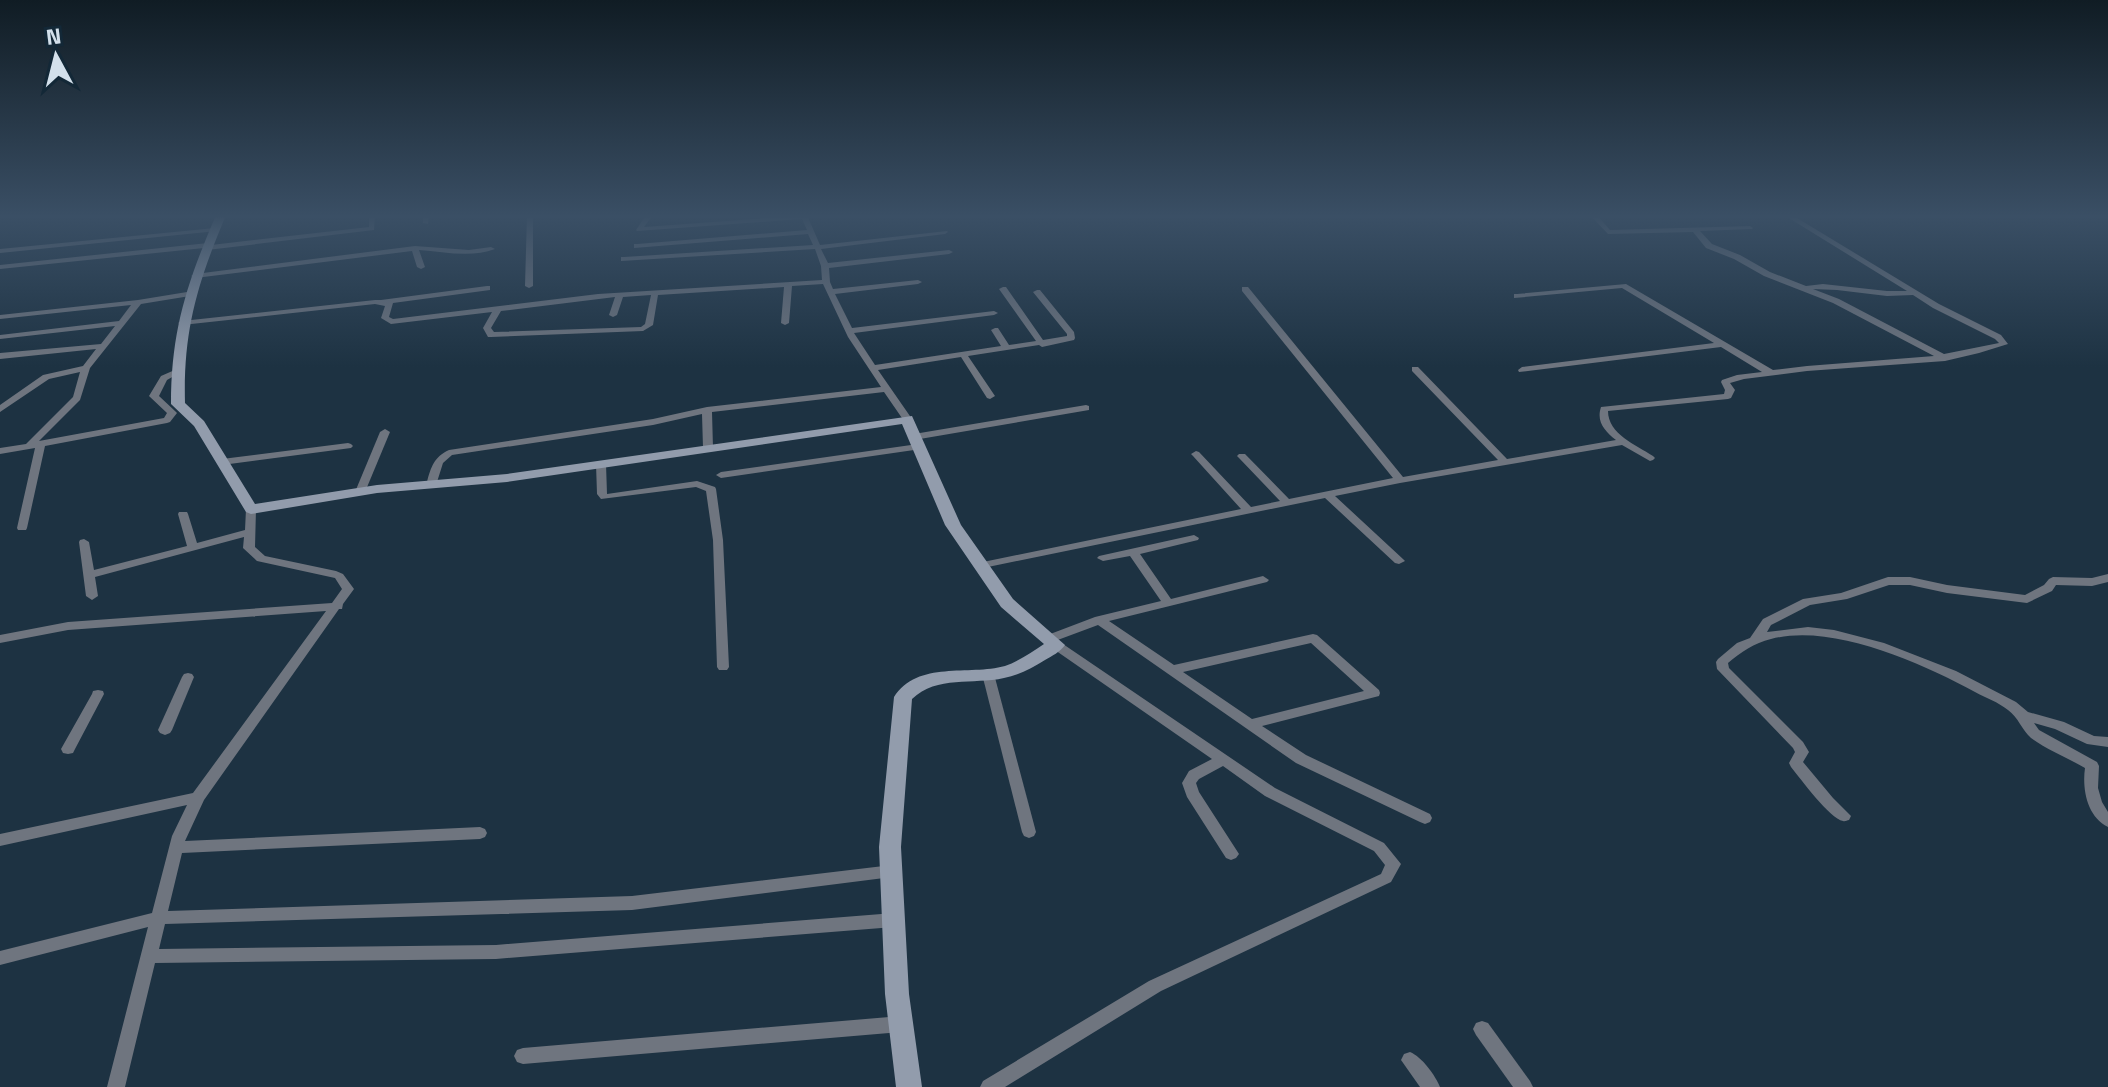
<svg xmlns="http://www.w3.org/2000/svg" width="2108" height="1087" viewBox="0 0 2108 1087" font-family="'Titillium Web',sans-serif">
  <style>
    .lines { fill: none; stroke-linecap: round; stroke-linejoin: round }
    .street { fill: #6f757f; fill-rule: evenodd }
    .secondary { fill: #929cac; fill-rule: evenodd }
  </style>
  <rect width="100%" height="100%" fill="#1d3242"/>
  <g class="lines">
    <g class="street">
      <path d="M369,215H375L374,230L207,250L204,248L0,269V265L208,243L211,245L369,227Z"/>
      <path d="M423,215H429L428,224L423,223Z"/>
      <path d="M527,215H533V286L529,288L525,286Z"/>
      <path d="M646,215H653L644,227L807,215L820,245L947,231L948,232L945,234L821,249L828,263L949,250L953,252L949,254L829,268L830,282L833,289L918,280L922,282L918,284L835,294L852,328L994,311L998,313L994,315L854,333L875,365L1001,346L991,330L995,328H998L1009,345L1036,341L999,289L1003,287H1006L1043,340L1067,336V334L1033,292L1037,290H1040L1074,332L1075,338L1074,340L1042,347L1039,345L968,356L995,396L990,399L987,398L961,357L878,370L912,419L907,422L904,421L884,392L712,412L713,448L711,450L708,451L703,448L702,414L653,425L452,455L443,463L437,482L432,485L427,482C431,467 434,457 449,450L653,419L707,407L881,387L848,337L823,284L792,286L789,323L785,325L781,323L784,287L658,295L653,325L643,331L491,337H488L483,328L492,312L391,324L381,318L385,306L375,304L182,325L178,323L182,321L375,300H381L487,286H490V290L393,303L389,317L393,319L598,294L822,280L821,266L815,249L621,261V257H624L813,245L808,234L634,248V244H637L807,230L802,219L637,231L636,230ZM651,295L645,324L641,327L494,332L491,328L501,311L615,297L609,315L613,317L617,315L623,297Z"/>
      <path d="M1182,215H1189V216L1186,218Z"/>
      <path d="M1590,215H1597L1610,230L1750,226L1753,228L1752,229L1700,231L1712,244L1740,255L1770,272L1806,286L1823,284L1887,291H1907L1784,215H1792L1939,304L2001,335L2008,344L1979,353L1945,361L1807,371L1744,379L1730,383L1735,390L1731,398L1728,399L1608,411C1608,434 1636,445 1653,456L1655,458L1653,460L1650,461L1622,445L1400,483L1335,496L1403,559L1405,561L1399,564L1395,563L1325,498L983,568L977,565L983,562L1241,509L1193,456L1191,454L1196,451L1199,452L1251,507L1280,501L1239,458L1237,456L1239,454H1245L1289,499L1393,478L1242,291V287H1248L1403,477L1498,460L1412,371V367H1418L1507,459L1616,440C1605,431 1596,422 1601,407L1724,394L1725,390L1721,382L1722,380L1737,375L1762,372L1721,347L1519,372L1518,370L1522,367L1714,343L1622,288L1514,298V294H1517L1626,284L1773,370L1807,366L1934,356L1833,303L1764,276L1734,259L1706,248L1693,232L1608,234ZM1813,289L1837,290L1887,296L1913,295L1933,308L1995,339L1999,343L1944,354L1839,299Z"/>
      <path d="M215,228L217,229V231L0,253V249Z"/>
      <path d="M415,246L469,250L491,247L495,249C472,258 444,252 419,250L425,267L421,269L417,267L412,251L195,278L191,276L195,274Z"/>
      <path d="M187,292L191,294L190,296L141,304L90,368L80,400L39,441L164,418L167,413L149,396L161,376L177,369L181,372L167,380L159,396L175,411L177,413L170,422L167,423L45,446L27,528L26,530H18L17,528L35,448L0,454V448L26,444L73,397L80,372L49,379L0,412V405L43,375L83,366L96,349L0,359V353L101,344L115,326L0,339V335L119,321L131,305L0,319V315L138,300Z"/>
      <path d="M1086,405L1089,406V410L914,440L909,437L914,434Z"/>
      <path d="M385,429L390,432L365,492L360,495L356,494L355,492L380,432Z"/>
      <path d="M348,443L351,444L353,446L351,448L222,465L217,462L222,459Z"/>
      <path d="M918,444L923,447L921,449L721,478L716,475L721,472Z"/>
      <path d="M601,461L606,464L607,494L697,481L715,487L716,489L723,540L729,667L727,670H719L717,667L713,540L706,491L696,487L601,499L597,494L596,464Z"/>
      <path d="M251,506L256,509L255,547L265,556L336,571L343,574L354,589L343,604L342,609H339L204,800L185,841L480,827L485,829L487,833L485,837L480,839L182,853L168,911L632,896L892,865L897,867L900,871L897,875L892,877L632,910L165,924L159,949L496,945L894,913L900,915L902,920L900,925L894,927L496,959L155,963L125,1087H107L148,927L0,965V951L152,913L172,836L187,805L0,846V834L193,793L326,611L68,630L0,643V635L68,622L332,603L342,589L335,578L257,561L243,548L244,537L95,577L98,596L92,600L86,596L79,542L80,540L84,539L89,542L94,570L187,546L178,514L179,512H187L188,514L197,543L245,530L246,509Z"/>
      <path d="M1194,535L1199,538L1198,540L1140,554L1171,599L1263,576L1269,580L1267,582L1109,621L1174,665L1313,634L1317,635L1379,690L1380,693L1379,696L1262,726L1306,755L1430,814L1432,818L1430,822L1425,824L1420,822L1296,763L1098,625L1055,641L1060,642L1275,788L1384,843L1401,864L1391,882L1161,991L1005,1087H980L983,1081L1149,981L1381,874L1385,865L1374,851L1265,796L1223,766L1199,779L1196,783L1199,792L1239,854L1236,858L1231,860L1226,858L1187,797L1182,783L1189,771L1212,759L1052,648L1050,645L1052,642H1045L1043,639L1045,636L1095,617L1161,601L1130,556L1103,561L1097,558L1099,556ZM1311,643L1364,691L1252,719L1183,672Z"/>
      <path d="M2108,574V582L2092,586L2056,585L2052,591L2027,603L1947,593L1910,585H1889L1847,599L1810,605L1771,625L1767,632L1808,627L1834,630L1884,643L1956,671L2016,702L2028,712L2064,722L2094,736L2108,737V747L2087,744L2055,729L2034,723L2039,730L2097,762L2099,766L2098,788L2102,802L2108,812V827C2087,817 2082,789 2085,768C2068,758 2047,750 2031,738C2022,730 2018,717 2008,710C1998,702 1986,698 1975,692C1921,663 1833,623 1771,639C1754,643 1741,652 1728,663L1729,668L1803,742L1809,752L1803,762L1833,798L1851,816L1849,820C1847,820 1845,822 1843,821C1830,819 1800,778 1791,767L1789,763L1795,752L1793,748L1717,669L1716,662L1718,659L1737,643L1750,638L1763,619L1803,599L1841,593L1888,577H1910L1947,585L2025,595L2044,585L2049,579L2053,577L2092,578Z"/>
      <path d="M988,670L992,671L994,674L1036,832L1034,836L1029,838L1024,836L1022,832L982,674L984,671Z"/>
      <path d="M188,673L192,674L194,677L172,730L170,733L165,735L160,733L158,730L182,677L184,674Z"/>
      <path d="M98,690L103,691L104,694L75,749L73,753L68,754L63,753L61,749L92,694L93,691Z"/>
      <path d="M901,1016L907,1018L910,1024L907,1030L901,1032L523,1064L517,1062L514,1056L517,1050L523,1048Z"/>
      <path d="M1482,1021L1488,1023L1530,1081L1533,1087H1513L1476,1035L1473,1029L1476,1023Z"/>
      <path d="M1410,1052C1422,1057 1435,1075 1440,1087H1420L1401,1060L1404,1054Z"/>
    </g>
    <path class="secondary" d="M216,215H226C198,282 183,329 185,403L204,421L255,504L377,485L507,474L912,416L961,525L1013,599L1065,645C1060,652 1052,656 1045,660C1032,668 1019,675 1004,678C973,685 937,675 912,699L901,847L909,994L922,1087H896L885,994L879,847L894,697C918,660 969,676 1005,666C1019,661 1032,652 1044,644L1001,607L945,525L902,424L507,482L377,493L251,514L246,512L194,426L171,404C171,330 187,283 216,215Z"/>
  </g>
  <linearGradient id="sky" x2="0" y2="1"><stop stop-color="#101c24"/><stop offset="0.59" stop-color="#3a4f65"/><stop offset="1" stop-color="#3a4f65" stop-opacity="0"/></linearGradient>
  <rect width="2108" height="367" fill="url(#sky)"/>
  <g transform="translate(56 56) rotate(353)" stroke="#132837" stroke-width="6" paint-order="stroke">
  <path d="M0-6L14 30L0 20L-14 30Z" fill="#d3e0eb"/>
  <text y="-12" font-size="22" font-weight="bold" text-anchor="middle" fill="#d3e0eb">N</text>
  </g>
</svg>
